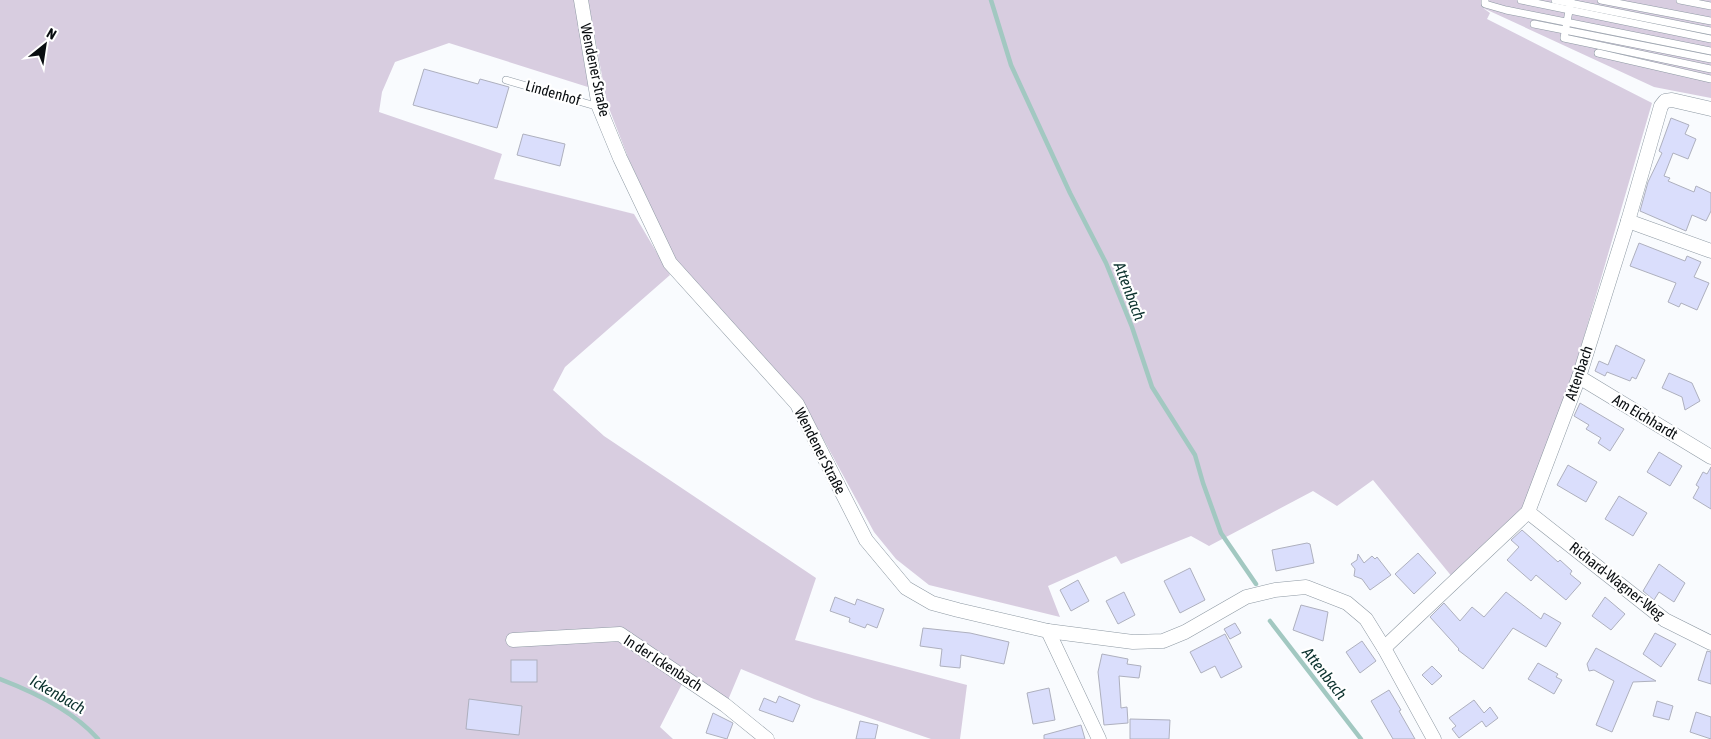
<svg xmlns="http://www.w3.org/2000/svg" width="1711" height="739" viewBox="0 0 1711 739" font-family="'Asap Condensed',sans-serif">
  <style>
    .green { fill: #d8cde0 }
    .lines { fill: none; stroke-linecap: round; stroke-linejoin: round }
    .stream { stroke: #a2c8c1; stroke-width: 4.5 }
    .building { fill: #dadefc; stroke: #aeb0be }
    .lane-casing { stroke: #8e99a3; stroke-width: 8 }
    .street-casing { stroke: #8e99a3; stroke-width: 15 }
    .lane { stroke: #fff; stroke-width: 7 }
    .street { stroke: #fff; stroke-width: 14 }
    .labels { text-anchor: middle; stroke-width: 4.5; stroke-linejoin: round; paint-order: stroke }
    .street-label { font-size: 15px; fill: #090d10; stroke: #fff }
    .water-label { font-size: 16px; font-style: italic; fill: #0b312d; stroke: #fff }
  </style>
  <rect width="100%" height="100%" fill="#f9fbfe"/>
  <g class="green">
    <path d="M0,0H575L591,88L449,43L395,62L382,92L379,112L502,154L494,179L634,214L670,275L565,367L553,390L604,436L816,578L795,640L967,685L960,739H931L814,699L741,669L728,700L683,682L660,727L673,739H0Z"/>
    <path d="M588,0H1711V98L1654,87L1483,8L1490,13L1487,19L1652,103L1572,378L1521,515L1453,578L1373,480L1337,506L1313,491L1209,546L1191,536L1121,564L1116,556L1048,586L1060,617L929,585L896,559L874,532L801,398L676,260L629,160L607,103Z"/>
  </g>
  <g class="lines">
    <g class="stream">
      <path d="M991,0L1011,65L1070,193L1106,263L1132,327L1152,387L1195,455L1203,483L1221,533L1256,584"/>
      <path d="M1270,621L1361,739"/>
      <path d="M0,679C34,692 74,711 98,739"/>
    </g>
  </g>
  <g class="building">
    <path d="M424,69L478,84L480,79L509,87L497,128L413,105Z"/>
    <path d="M1671,118L1689,125L1685,134L1696,139L1688,159L1673,153L1664,176L1670,178L1668,181L1694,192L1696,186L1711,193V211L1706,221L1692,215L1686,231L1640,211L1648,182L1662,153L1659,151Z"/>
    <path d="M523,134L565,144L560,166L517,155Z"/>
    <path d="M1639,243L1685,261L1687,256L1701,262L1694,277L1709,283L1697,310L1681,303L1679,307L1668,302L1676,283L1630,266Z"/>
    <path d="M1616,345L1645,360L1636,379L1632,377L1630,381L1607,372L1605,376L1595,371L1599,361L1608,365Z"/>
    <path d="M1669,373L1692,383L1700,401L1685,410L1682,397L1662,388Z"/>
    <path d="M1580,403L1624,429L1610,451L1598,443L1601,438L1586,429L1589,425L1574,416Z"/>
    <path d="M1659,452L1682,466L1670,486L1647,472Z"/>
    <path d="M1568,465L1597,482L1586,502L1557,485Z"/>
    <path d="M1711,467V509L1693,498L1699,487L1696,485L1703,472L1707,474Z"/>
    <path d="M1619,496L1647,513L1633,536L1605,519Z"/>
    <path d="M1522,530L1558,562L1560,560L1572,571L1570,574L1581,583L1566,600L1536,575L1531,581L1507,560L1519,547L1511,540Z"/>
    <path d="M1307,543L1310,544L1314,563L1276,571L1272,550Z"/>
    <path d="M1418,553L1436,573L1414,594L1395,574Z"/>
    <path d="M1358,554L1364,563L1372,556L1375,559L1377,557L1391,575L1370,590L1362,579L1354,576L1355,569L1351,564L1357,560Z"/>
    <path d="M1659,564L1685,583L1674,602L1659,592L1654,600L1643,591Z"/>
    <path d="M1190,568L1205,600L1180,613L1164,581Z"/>
    <path d="M1078,580L1089,601L1071,611L1060,590Z"/>
    <path d="M1124,592L1135,615L1118,624L1106,601Z"/>
    <path d="M1506,592L1541,619L1544,613L1561,623L1546,647L1513,628L1483,669L1458,650L1459,649L1430,617L1444,603L1460,621L1472,607L1484,617Z"/>
    <path d="M835,597L855,605L857,599L884,609L877,628L867,624L865,628L849,622L850,618L830,611Z"/>
    <path d="M1605,597L1625,614L1611,630L1592,616Z"/>
    <path d="M1301,605L1328,612L1323,641L1293,630Z"/>
    <path d="M1235,623L1241,633L1230,639L1224,629Z"/>
    <path d="M923,628L970,633L1009,642L1004,664L961,655L960,668L940,666L942,649L920,646Z"/>
    <path d="M1655,633L1676,644L1661,667L1643,654Z"/>
    <path d="M1225,634L1242,667L1221,678L1215,666L1201,673L1190,652Z"/>
    <path d="M1362,641L1376,661L1360,673L1346,652Z"/>
    <path d="M1596,648L1656,681L1633,682L1612,732L1596,725L1614,681L1594,670L1589,671L1587,664Z"/>
    <path d="M1707,651L1711,652V684L1698,680Z"/>
    <path d="M1102,654L1128,659L1127,664L1141,666L1139,678L1119,676L1121,708L1127,707L1128,723L1104,725L1098,672Z"/>
    <rect x="511" y="660" width="26" height="22"/>
    <path d="M1538,663L1558,674L1556,677L1562,680L1554,694L1528,679Z"/>
    <path d="M1432,666L1442,676L1432,685L1422,675Z"/>
    <path d="M1049,688L1055,720L1033,724L1027,693Z"/>
    <path d="M1389,690L1401,710L1399,711L1415,739H1393L1371,701Z"/>
    <path d="M779,696L800,705L793,722L759,710L764,698L776,703Z"/>
    <path d="M469,699L522,706L519,735L466,729Z"/>
    <path d="M1474,700L1484,713L1490,707L1498,718L1486,727L1482,721L1459,738L1452,729L1456,726L1449,718Z"/>
    <path d="M1657,701L1673,706L1669,720L1653,716Z"/>
    <path d="M1696,712L1711,717V739L1690,732Z"/>
    <path d="M713,713L733,723L727,739L706,733Z"/>
    <path d="M1130,719L1170,720L1169,739H1130Z"/>
    <path d="M860,721L878,725L875,739H856Z"/>
    <path d="M1081,725L1085,739H1044V735Z"/>
  </g>
  <g class="lines">
    <g class="lane-casing">
      <g id="lane">
        <path d="M1485,0V4L1506,10L1711,51"/>
        <path d="M1521,0L1711,39"/>
        <path d="M1555,0L1711,31"/>
        <path d="M1571,0L1564,38L1711,69"/>
        <path d="M1601,0L1711,21"/>
        <path d="M1680,0L1711,6"/>
        <path d="M1534,24L1711,59"/>
        <path d="M1598,53L1711,79"/>
        <path d="M506,80L599,107"/>
      </g>
    </g>
    <g class="street-casing">
      <g id="street">
        <path d="M581,0L599,107L620,158L670,263L797,404L866,540L906,588L932,603L958,610L1048,631L1133,642L1163,641L1185,632L1246,597L1275,590L1306,587L1347,603L1366,619L1384,648L1434,739"/>
        <path d="M1628,221L1711,251"/>
        <path d="M1579,377L1711,457"/>
        <path d="M1528,512L1665,620L1711,643"/>
        <path d="M1048,631L1099,739"/>
        <path d="M513,640L620,634L725,705L767,739"/>
        <path d="M1384,648L1528,512L1579,377L1628,221L1661,106L1665,101L1672,100L1711,109"/>
      </g>
    </g>
    <use href="#lane" class="lane"/>
    <use href="#street" class="street"/>
  </g>
  <g class="labels">
    <g class="street-label">
      <text transform="translate(595 70) rotate(78)" y="5">Wendener Straße</text>
      <text transform="translate(553 93) rotate(16)" y="5">Lindenhof</text>
      <text transform="translate(1579 373) rotate(-71)" y="5">Attenbach</text>
      <text transform="translate(1645 417) rotate(31)" y="5">Am Eichhardt</text>
      <text transform="translate(820 451) rotate(63)" y="5">Wendener Straße</text>
      <text transform="translate(1617 581) rotate(38)" y="5">Richard-Wagner-Weg</text>
      <text transform="translate(663 663) rotate(33)" y="5">In der Ickenbach</text>
    </g>
    <g class="water-label">
      <text transform="translate(1130 291) rotate(69)" y="6">Attenbach</text>
      <text transform="translate(1325 673) rotate(52)" y="6">Attenbach</text>
      <text transform="translate(58 694) rotate(30)" y="6">Ickenbach</text>
    </g>
  </g>
  <g transform="translate(45 45) rotate(30)" stroke="#ffffff" stroke-width="4" paint-order="stroke">
  <path d="M0-4L9 19L0 12L-9 19Z" fill="#090d10"/>
  <text y="-8" font-size="14" font-weight="bold" text-anchor="middle" fill="#090d10">N</text>
  </g>
</svg>
